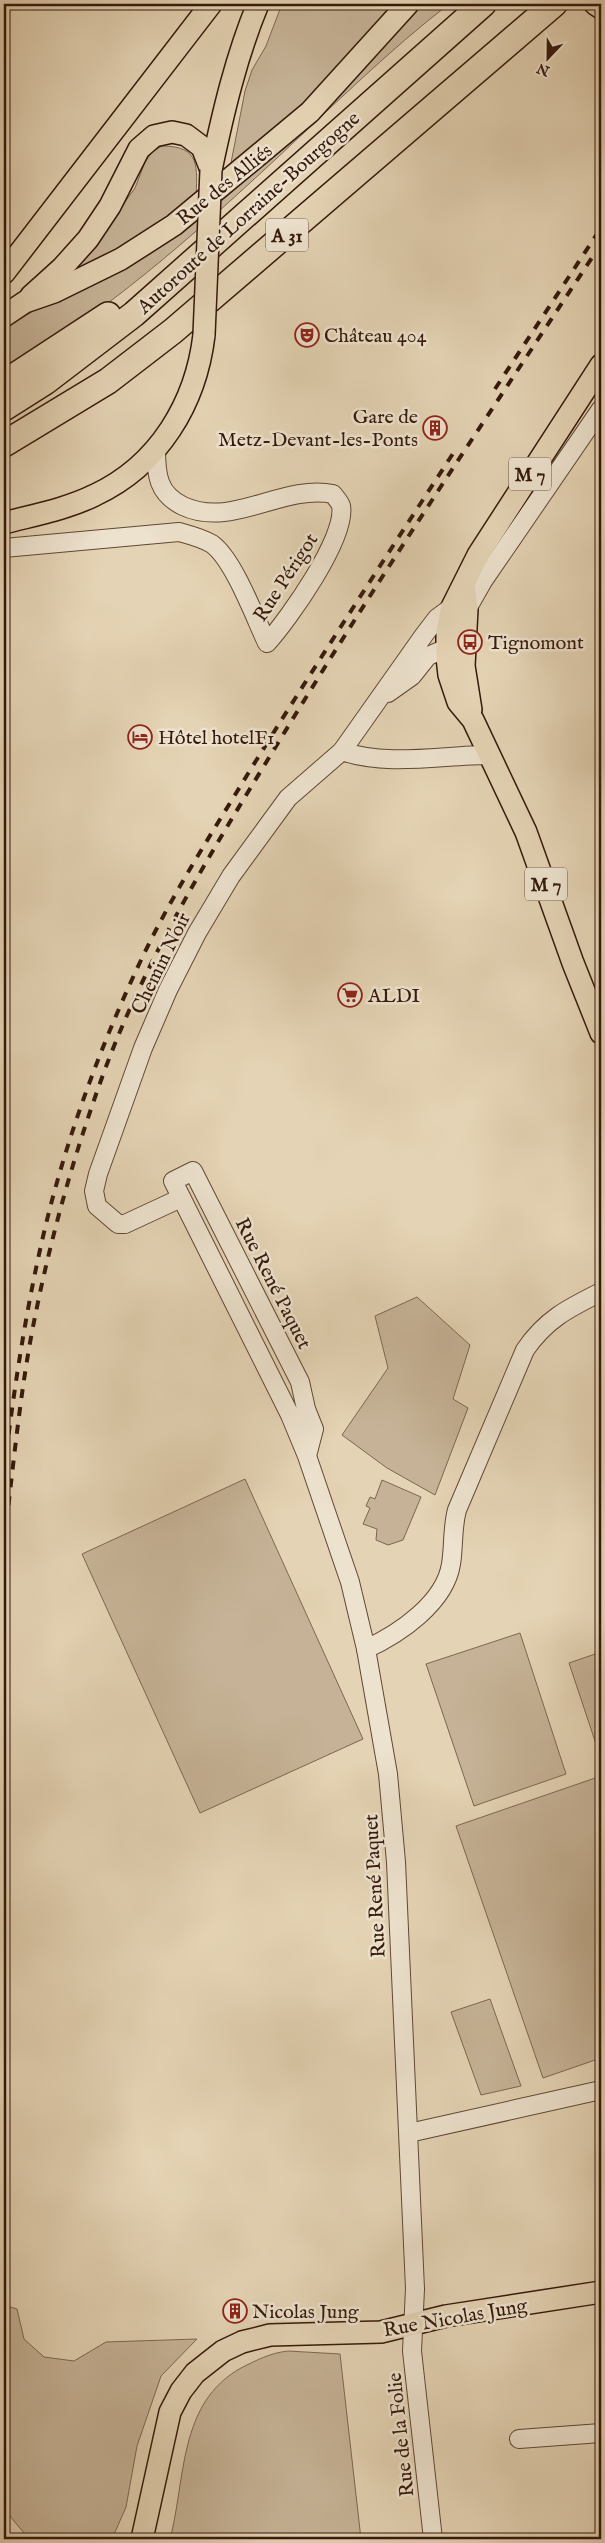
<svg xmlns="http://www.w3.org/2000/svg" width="605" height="2543" viewBox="0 0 605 2543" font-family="'IM FELL English',serif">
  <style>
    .green { fill: #c6b397; stroke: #7e6651 }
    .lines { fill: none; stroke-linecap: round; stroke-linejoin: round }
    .minor-casing { stroke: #614835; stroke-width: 20 }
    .major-casing { stroke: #35190b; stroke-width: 24 }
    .highway-casing { stroke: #35190b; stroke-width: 28 }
    .minor { stroke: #ede2ce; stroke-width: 18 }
    .major { stroke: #e4d3b4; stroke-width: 21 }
    .highway { stroke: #e4d3b4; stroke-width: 25 }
    .rail { stroke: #35190b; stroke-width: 4; stroke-dasharray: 9 9; stroke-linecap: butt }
    .major-bridge-casing { stroke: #35190b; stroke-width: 24; stroke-linecap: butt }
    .major-bridge { stroke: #e4d3b4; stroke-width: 21 }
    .labels { text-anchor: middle; stroke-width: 5; stroke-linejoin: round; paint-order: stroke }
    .shield { fill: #ede2ce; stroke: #6c5546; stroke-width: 1 }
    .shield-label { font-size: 19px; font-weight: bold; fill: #35190b }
    .street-label { font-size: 20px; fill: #35190b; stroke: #ede2ce }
    .poi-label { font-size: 20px; fill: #35190b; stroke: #ede2ce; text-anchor: start }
  </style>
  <rect width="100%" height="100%" fill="#e4d3b4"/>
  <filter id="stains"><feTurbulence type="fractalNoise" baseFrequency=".004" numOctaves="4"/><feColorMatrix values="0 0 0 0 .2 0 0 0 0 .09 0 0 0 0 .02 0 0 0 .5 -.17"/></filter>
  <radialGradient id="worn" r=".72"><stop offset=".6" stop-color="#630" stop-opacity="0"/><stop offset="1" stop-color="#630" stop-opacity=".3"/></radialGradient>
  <g class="green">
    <path d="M282,4H397L301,107L229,173L245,91L252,70L266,46Z"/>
    <path d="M418,4H449C388,51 334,105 277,158C193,236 104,315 4,372V327L146,250L362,67Z"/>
    <path d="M162,146C201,146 197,167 196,199L95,264L56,280L85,258L135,188L145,162L152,152Z"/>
    <path d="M417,1297L470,1345L453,1399L468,1408L435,1495L387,1468L342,1435L388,1368L375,1316Z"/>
    <path d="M245,1479L363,1739L200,1813L82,1554Z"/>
    <path d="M382,1480L421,1497L403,1540L388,1545L376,1540L377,1529L363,1524L370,1508L366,1506L370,1497L375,1499Z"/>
    <path d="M520,1633L566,1774L474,1806L426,1664Z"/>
    <path d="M601,1652V1759L569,1663Z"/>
    <path d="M601,1776V2058L543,2078L456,1826Z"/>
    <path d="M490,1999L521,2086L481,2095L451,2012Z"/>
    <path d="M4,2305L17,2309L24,2339L44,2357L74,2361L106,2342L197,2339L161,2376L137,2446L126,2507L112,2539H29L4,2509Z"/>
    <path d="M288,2351L340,2354L361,2539H170C186,2479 178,2403 241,2368C257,2360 270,2353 288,2351Z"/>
  </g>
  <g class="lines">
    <g class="minor-casing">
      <g id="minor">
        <path d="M4,548L179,532C190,535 202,538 212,544C234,560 255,618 267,643C288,620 347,537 341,506C340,502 335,497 333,494C282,484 232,529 183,506C158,494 156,475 156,449"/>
        <path d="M467,609L483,581L601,409"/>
        <path d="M388,693L412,676L428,656L459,643"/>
        <path d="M342,751C387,767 442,755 489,755"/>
        <path d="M181,1198L125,1224H118L97,1206L94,1191L98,1174L143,1048L168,990L197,933L231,876L288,798L342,751L424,635L437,618L452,607"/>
        <path d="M307,1456L314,1429L306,1409L300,1382L193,1171L173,1181L290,1415L307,1456L350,1582L366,1649L388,1774L396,1862L415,2289L412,2351L433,2539"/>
        <path d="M366,1649C399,1634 445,1603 451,1564C454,1546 452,1528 457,1510L525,1350C546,1319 569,1308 601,1292"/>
        <path d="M409,2133L601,2090"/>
        <path d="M519,2439L601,2433"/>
      </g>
    </g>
    <g class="major-casing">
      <g id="major">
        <path d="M595,4L601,8"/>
        <path d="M211,170C223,113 236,57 258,4"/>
        <path d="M4,273L211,4"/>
        <path d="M31,296L62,268L88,239L110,206L139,149L154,136L172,132L186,135L202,147L211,170"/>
        <path d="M4,316L25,302L54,292L121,259L174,225L310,112L408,4"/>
        <path d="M601,365L478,555L452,607L447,631V657L449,675L458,702L473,720L526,832L573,963L601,1033"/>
        <path d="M4,523C34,515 67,509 95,495C159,465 196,403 204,335"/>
        <path d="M464,586L467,609L464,666L471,710"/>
        <path d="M142,2539L170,2412L181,2391L195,2373L223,2351L242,2342L270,2335L381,2332L446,2316L601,2292"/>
      </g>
    </g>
    <g class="highway-casing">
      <g id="highway">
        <path d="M4,383L108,315"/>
        <path d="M4,408L45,382L134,314L483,4"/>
        <path d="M4,444L108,381L173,331L554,4"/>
      </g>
    </g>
    <use href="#minor" class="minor"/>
    <use href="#major" class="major"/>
    <use href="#highway" class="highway"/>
    <g class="rail">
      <path d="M495,389L601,228"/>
      <path d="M4,1470C15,1382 28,1294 50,1208C72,1123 104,1038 142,958C173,893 212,833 249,772C316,664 385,558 454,452"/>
      <path d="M4,1541C13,1471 19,1401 32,1332C49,1243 73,1157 104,1072C148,953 215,846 281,738C383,571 493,408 601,244"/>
    </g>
    <g class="major-bridge-casing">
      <path id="major-bridge" d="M204,335L211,170"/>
    </g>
    <use href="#major-bridge" class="major-bridge"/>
  </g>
  <defs>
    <g id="theatre-ring" transform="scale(1.25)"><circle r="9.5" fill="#ede2ce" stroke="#8f2418" stroke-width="1.5"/><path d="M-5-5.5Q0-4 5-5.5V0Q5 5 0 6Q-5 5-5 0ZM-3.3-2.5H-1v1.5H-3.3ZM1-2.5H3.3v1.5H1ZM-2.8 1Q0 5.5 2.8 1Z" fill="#8f2418"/></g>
    <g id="building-ring" transform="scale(1.25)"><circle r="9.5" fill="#ede2ce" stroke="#8f2418" stroke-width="1.5"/><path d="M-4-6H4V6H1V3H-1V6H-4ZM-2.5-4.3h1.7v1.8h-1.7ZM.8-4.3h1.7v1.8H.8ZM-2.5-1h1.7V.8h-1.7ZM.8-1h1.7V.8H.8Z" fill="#8f2418"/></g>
    <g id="bus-ring" transform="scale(1.25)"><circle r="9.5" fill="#ede2ce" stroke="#8f2418" stroke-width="1.5"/><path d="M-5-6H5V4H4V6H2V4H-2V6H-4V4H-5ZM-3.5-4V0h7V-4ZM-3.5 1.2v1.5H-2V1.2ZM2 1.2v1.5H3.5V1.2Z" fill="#8f2418"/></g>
    <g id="hotel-ring" transform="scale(1.25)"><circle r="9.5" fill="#ede2ce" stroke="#8f2418" stroke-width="1.5"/><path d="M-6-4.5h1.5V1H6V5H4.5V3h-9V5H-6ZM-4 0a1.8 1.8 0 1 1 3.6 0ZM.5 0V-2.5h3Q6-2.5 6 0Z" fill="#8f2418"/></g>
    <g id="supermarket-ring" transform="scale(1.25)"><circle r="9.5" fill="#ede2ce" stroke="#8f2418" stroke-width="1.5"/><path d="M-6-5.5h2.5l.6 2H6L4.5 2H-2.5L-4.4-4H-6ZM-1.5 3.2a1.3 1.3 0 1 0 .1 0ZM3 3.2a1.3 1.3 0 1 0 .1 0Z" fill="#8f2418"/></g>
  </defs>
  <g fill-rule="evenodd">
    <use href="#theatre-ring" x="307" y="335"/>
    <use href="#building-ring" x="435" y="428"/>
    <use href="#bus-ring" x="470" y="642"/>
    <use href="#hotel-ring" x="140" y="737"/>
    <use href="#supermarket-ring" x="350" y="995"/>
    <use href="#building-ring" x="235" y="2311"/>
  </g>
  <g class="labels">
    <g class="shield">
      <rect x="266" y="218.5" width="42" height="33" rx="4"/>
      <rect x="509" y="457.5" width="42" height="33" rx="4"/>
      <rect x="525" y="867.5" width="42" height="33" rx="4"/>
    </g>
    <g class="shield-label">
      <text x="287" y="242">A 31</text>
      <text x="530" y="481">M 7</text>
      <text x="546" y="891">M 7</text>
    </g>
    <g class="street-label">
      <text transform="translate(224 184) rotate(-39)" y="7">Rue des Alliés</text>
      <text transform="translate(248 212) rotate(-42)" y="7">Autoroute de Lorraine-Bourgogne</text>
      <text transform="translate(285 577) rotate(-57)" y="7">Rue Périgot</text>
      <text transform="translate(160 963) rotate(-64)" y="7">Chemin Noir</text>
      <text transform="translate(274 1283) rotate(63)" y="7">Rue René Paquet</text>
      <text transform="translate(374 1886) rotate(-93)" y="7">Rue René Paquet</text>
      <text transform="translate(455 2317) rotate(-10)" y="7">Rue Nicolas Jung</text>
      <text transform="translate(400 2435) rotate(-96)" y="7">Rue de la Folie</text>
    </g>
    <g class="poi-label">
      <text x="324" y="342">Château 404</text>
      <text x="418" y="423" text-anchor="end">Gare de<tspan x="418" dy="23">Metz-Devant-les-Ponts</tspan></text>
      <text x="488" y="649">Tignomont</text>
      <text x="158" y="744">Hôtel hotelF1</text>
      <text x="368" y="1002">ALDI</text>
      <text x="252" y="2318">Nicolas Jung</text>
    </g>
  </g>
  <rect width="605" height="2543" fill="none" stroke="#e4d3b4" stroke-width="20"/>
  <rect x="5" y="5" width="595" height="2533" fill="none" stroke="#35190b" stroke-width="2.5"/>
  <rect x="10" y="10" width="585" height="2523" fill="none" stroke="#35190b"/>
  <g transform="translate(548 58) rotate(202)" stroke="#ede2ce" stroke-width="4" paint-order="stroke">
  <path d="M0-4L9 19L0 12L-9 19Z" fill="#35190b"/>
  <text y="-8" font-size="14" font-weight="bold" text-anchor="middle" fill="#35190b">N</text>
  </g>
  <rect width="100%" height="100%" filter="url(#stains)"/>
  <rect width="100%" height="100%" fill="url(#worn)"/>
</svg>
